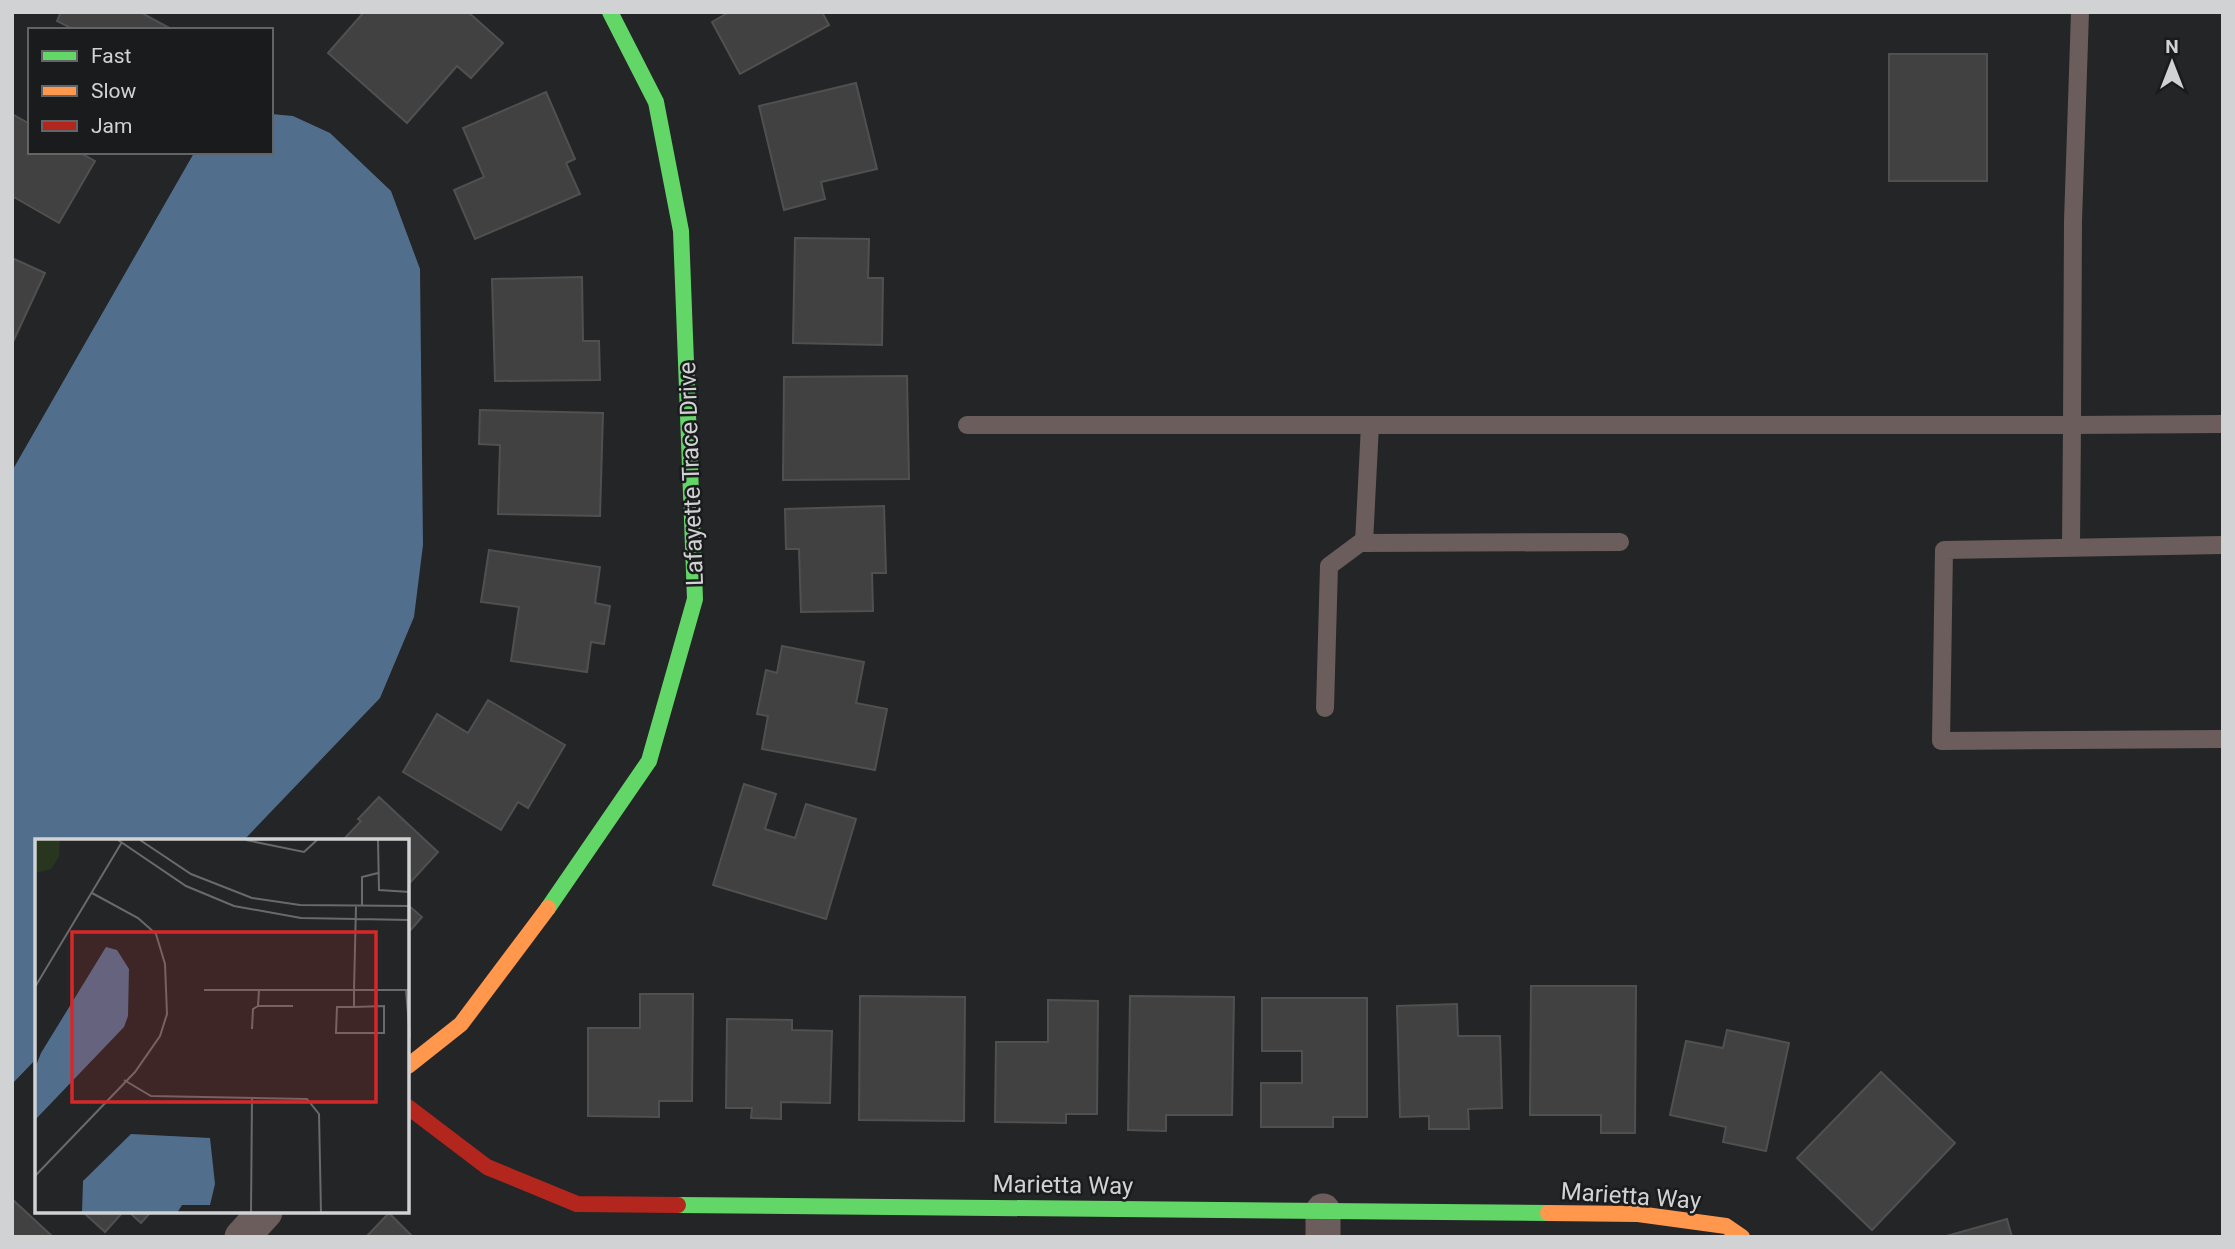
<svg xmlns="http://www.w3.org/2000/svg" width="2235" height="1249" viewBox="0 0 2235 1249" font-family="Roboto,sans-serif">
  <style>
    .water { fill: #526e8d }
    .building { fill: #414141; stroke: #505050; stroke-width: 2 }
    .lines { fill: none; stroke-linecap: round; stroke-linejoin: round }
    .lane { stroke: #6a5d5c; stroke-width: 18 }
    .street { stroke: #6a5d5c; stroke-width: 35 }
    .fast { stroke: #63d668; stroke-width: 16 }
    .slow { stroke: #ff974d; stroke-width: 16 }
    .jam { stroke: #b3261e; stroke-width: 16 }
    .labels { text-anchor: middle; stroke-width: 5; stroke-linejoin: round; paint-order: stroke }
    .street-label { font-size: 24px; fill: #d1d2d4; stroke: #1a1b1d }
    .inset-road { fill: none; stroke: #696a6c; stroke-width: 2 }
    .view { fill: #d62828; fill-opacity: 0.15; stroke: #d62828; stroke-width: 3.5 }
    .inset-edge { fill: none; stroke: #d1d2d4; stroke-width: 3.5 }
  </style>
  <rect width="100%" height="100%" fill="#242526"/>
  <path class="water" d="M271,114L293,116L330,133L391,191L420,269L423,545L414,617L380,698L243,841H37V1058L12,1084V471L194,153L271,152Z"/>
  <g class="building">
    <path d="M61,12H140L173,30H75L57,21Z"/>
    <path d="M364,12H468L503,43L471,78L457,66L407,123L328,53Z"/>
    <path d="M729,12H822L829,25L740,74L712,22Z"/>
    <rect x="1889" y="54" width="98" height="127"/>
    <path d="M856,83L877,169L821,182L825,199L784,210L759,106Z"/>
    <path d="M546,92L575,159L566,163L580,194L475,239L454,190L484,177L463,128Z"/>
    <path d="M12,114L30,124V152H79L95,161L59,223L12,196Z"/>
    <path d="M795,238L869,239L868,278H883L882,345L793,343Z"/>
    <path d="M12,258L45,273L12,344Z"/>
    <path d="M582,277L583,341H599L600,380L495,381L492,279Z"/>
    <path d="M907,376L909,479L783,480L784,377Z"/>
    <path d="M480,410L603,413L600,516L498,514L500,445L479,444Z"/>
    <path d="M884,506L886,573H872L873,611L801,612L799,549H786L785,509Z"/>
    <path d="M489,550L600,567L595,603L610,606L604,644L591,642L587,672L511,661L519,607L481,602Z"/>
    <path d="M782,646L864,662L856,703L887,709L875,770L762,749L768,716L757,714L766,670L777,673Z"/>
    <path d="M488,700L565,745L528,808L518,802L501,830L403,772L437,714L468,733Z"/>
    <path d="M744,784L776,794L765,829L795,838L806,804L856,819L826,919L713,885Z"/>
    <path d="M379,797L438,852L408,885V841H342L361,821L358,819Z"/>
    <path d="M408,905L422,917L408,933Z"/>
    <path d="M1531,986H1636L1635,1133H1601V1115H1530Z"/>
    <path d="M640,994H693L692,1101H659V1117L588,1116V1028H640Z"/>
    <path d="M860,996L965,997L964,1121L859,1120Z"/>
    <path d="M1130,996L1234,997L1232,1115H1166V1131L1128,1130Z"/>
    <path d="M1262,998H1367V1117H1333V1127H1261V1083H1302V1051H1262Z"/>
    <path d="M1048,1000L1098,1001L1097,1114H1066V1123L995,1122L996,1042H1048Z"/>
    <path d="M1457,1004L1458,1036H1500L1502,1108L1468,1109L1469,1129H1429V1116L1400,1117L1397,1006Z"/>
    <path d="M727,1019L792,1020V1030L832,1031L830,1103L781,1102V1119L751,1118L752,1108H726Z"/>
    <path d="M1727,1030L1789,1043L1766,1151L1723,1142L1726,1127L1670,1115L1686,1041L1723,1048Z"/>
    <path d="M1881,1072L1955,1143L1872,1230L1797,1158Z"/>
    <path d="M12,1199L53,1237H12Z"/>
    <path d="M83,1212H123L105,1232Z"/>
    <path d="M129,1212H151L141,1223Z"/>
    <path d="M389,1213L413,1237H366Z"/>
    <path d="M2007,1219L2012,1237H1943Z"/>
  </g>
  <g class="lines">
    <g class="lane">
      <path d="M2080,12L2073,221L2072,425L2223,424"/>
      <path d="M967,425H2072L2071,547"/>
      <path d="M1370,425L1364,543L1620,542"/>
      <path d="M2223,545L1944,550L1941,741L2223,739"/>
      <path d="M1325,708L1329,566L1364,540"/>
    </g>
    <g class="street">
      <path d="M242,1237L265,1212"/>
      <path d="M1323,1237V1211"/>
    </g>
    <g class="fast">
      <path d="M548,908L649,761L695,599L681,231L656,102L610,12"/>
      <path d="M678,1205L1548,1213"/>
    </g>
    <g class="slow">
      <path d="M408,1066L461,1024L548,908"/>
      <path d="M1548,1213L1638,1214L1726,1226L1742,1237"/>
    </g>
    <path class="jam" d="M408,1107L487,1167L577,1204L678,1205"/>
  </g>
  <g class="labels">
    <g class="street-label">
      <text transform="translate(691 474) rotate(-92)" y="8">Lafayette Trace Drive</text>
      <text transform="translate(1063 1185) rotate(1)" y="8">Marietta Way</text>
      <text transform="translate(1631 1196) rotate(4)" y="8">Marietta Way</text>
    </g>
  </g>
  <g transform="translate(35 839)">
    <rect width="374" height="374" fill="#242526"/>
    <path d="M0,1H25L24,18L16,30L0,34Z" fill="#28351f"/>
    <path d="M71,108L82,111L94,130L93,177L89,188L0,281V229L6,214ZM96,295L175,299L180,345L175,366H147L142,374H47L48,342Z" fill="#526e8d"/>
    <path class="inset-road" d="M83,1L151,47L199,67L266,79L375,81M105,1L156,35L217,59L265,66L375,67M211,1L269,13L282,1M343,1L344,51L375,53M321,67L319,151H375M327,67V38L343,34M0,148L87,3M169,151H319V168H302L301,194H349V167L319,168M224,151L223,167H258M371,151L375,198M217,190L218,170L223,167M89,241L116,257L272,260L284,275L286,374M0,337L100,233L125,197L132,175L130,125L121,95L103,79L57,54M216,374L217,258"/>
    <path class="view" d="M37,93H341V263H37Z"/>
    <rect width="374" height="374" class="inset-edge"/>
  </g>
  <rect width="2235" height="1249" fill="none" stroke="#d1d2d4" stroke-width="28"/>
  <rect x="28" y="28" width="245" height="126" fill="#1a1b1d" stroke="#636466" stroke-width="2"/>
  <rect x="42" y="51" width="35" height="10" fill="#63d668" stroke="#636466" stroke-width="2"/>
  <text x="91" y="63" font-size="21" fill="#d1d2d4">Fast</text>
  <rect x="42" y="86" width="35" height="10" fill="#ff974d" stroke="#636466" stroke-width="2"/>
  <text x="91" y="98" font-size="21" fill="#d1d2d4">Slow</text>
  <rect x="42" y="121" width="35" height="10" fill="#b3261e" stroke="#636466" stroke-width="2"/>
  <text x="91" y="133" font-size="21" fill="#d1d2d4">Jam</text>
  <g transform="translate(2172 63)" stroke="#1a1b1d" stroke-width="5" paint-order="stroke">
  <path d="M0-5L12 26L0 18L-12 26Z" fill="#d1d2d4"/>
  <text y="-10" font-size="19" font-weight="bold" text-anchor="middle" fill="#d1d2d4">N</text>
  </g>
</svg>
